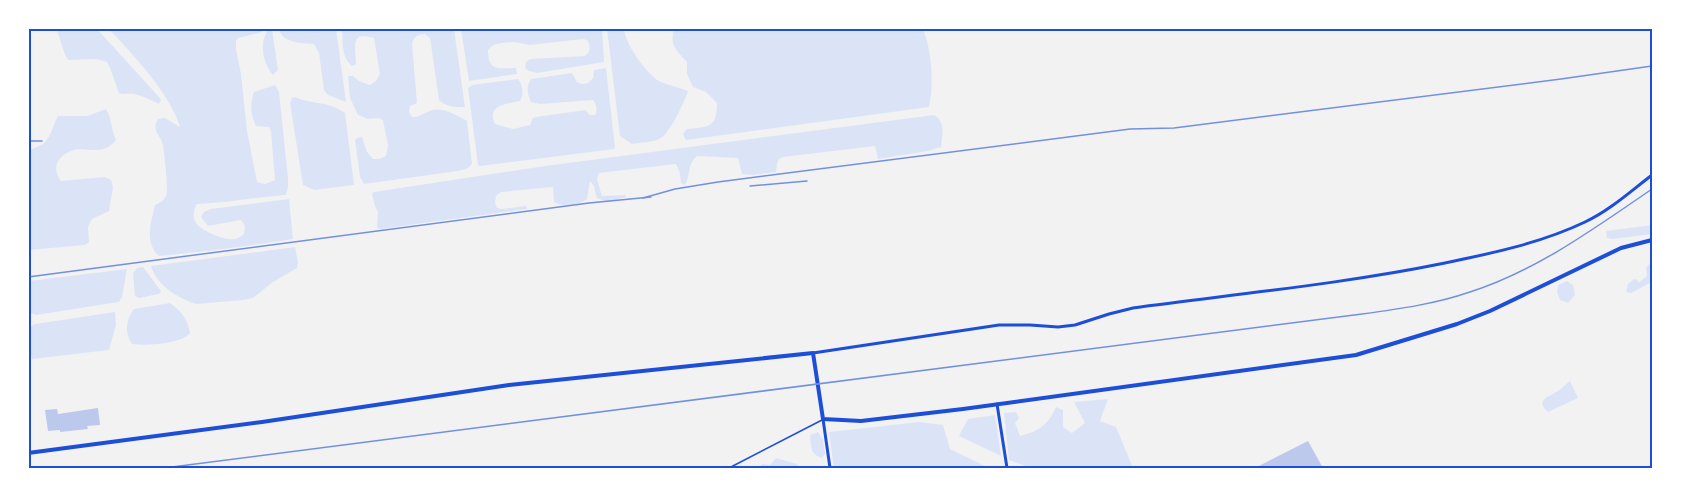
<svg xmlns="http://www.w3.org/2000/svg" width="1681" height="497" viewBox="0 0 1681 497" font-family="'Fira Sans Condensed',sans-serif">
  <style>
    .green { fill: #dbe4f7 }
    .building { fill: #bdc9ec }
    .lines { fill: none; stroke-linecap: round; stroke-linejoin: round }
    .service { stroke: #1d4ed8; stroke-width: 1.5 }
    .minor { stroke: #1d4ed8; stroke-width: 3 }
    .tertiary { stroke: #1d4ed8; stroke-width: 4 }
    .rail { stroke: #7290e2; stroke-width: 1.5 }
    .neatline { fill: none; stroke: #1d4ed8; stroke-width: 2 }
  </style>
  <rect width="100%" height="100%" fill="#f2f2f2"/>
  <g class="green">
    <path d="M56,29H97L159,97L161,100L159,104C151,100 143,96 134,94C128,93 125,95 119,93L110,68L107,62L96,59L68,60C62,50 61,39 56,29Z"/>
    <path d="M109,29H266L259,33L238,38L236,41V49L241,74L247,131L257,182L265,184L275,180L271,131L269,127L256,126C250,114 250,104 254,92L275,85L279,92L288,178V187L286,195C256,197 227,203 197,204C194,209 192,217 196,223C201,231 226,241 235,239C237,239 243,235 244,234L245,226L241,220L208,226L201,217L204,212L211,209L289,199L293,239C248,246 204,252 159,256C144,243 151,222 155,205C159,203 164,201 166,196C169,190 164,153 163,145C160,134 151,131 158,119L165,118L180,127C169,92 134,56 109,29Z"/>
    <path d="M269,29H272L278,70L273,75C263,63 258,42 269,29Z"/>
    <path d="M279,29H336L346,102L328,95L324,90L319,53L314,44C301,43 282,43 279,29Z"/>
    <path d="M342,29H454L465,107C455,107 446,107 439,100L430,38L425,34C417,35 413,37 412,44L417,103L410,106L409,112L412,117H416C421,116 425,112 430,111C442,106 456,115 467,121L472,164L468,168L458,171L364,184L360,177L355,140L357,138L362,137L367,152L373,159H379L386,156L388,146L383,120L378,118L368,119L358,115L350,98L348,76H353L359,81L370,85L376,81L380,74L374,38C349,31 356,46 356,64L352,66C341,57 343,42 342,29Z"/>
    <path d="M461,29H602L604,62L537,73L529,71L525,68L526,62L530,59L585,56C591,51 591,46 587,40L583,39L530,45L514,42L501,43L493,45L488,50C488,72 499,68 516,68L517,74L469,81Z"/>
    <path d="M607,29H624C624,42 648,77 661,82C670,86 679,87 688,91C685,101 669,134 661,138C653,143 641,142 632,144L620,136Z"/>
    <path d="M674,29H923C932,51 934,84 929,107L686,140L683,134L687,129C708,127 717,128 717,103L706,92L693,87L687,74V62C677,51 669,46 674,29Z"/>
    <path d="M606,68L615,147L614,149L480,166L478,165L468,88L472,85L518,79C523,85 524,94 520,101C506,104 486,105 495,124L513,129L530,125L533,118L536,117L585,110L590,115H595C598,111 596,103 593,100L540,104L531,102C527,93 526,87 531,79L572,73L577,82L582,84L588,83L593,78L594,70Z"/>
    <path d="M295,97C312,105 327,100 345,113L354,185L314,190L303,185L290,103L292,98Z"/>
    <path d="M106,109C112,119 111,129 116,140C102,158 85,145 71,151C56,157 52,169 61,181L105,177L111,180L113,187L109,211L92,219L88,227L89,242L85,245L29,250V151C33,148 38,147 43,144C51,138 53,125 58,116H87Z"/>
    <path d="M934,115C946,121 942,136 941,147L928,151L878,159L875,146L783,157C776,159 777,166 776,172L753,175L742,174L738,158L697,156C687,164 691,175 685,185L681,183L680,173L676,164L599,173L597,179L602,196L625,195L626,197L608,202L597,198L594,186L590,181L587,199C580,205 562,207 554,202L553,187L501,192L496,196L495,203L497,208L501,209L526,206L527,207V209L379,229L377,227L378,212L375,206L372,194L374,192L545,166Z"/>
    <path d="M1652,225V234L1613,239L1607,238L1606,231Z"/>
    <path d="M295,247L298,262L297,268L273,282L253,298L243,300L196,304C178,298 157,286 151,266Z"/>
    <path d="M1652,261V282L1631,293L1626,292L1628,284L1634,279L1638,280V283L1647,276L1646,268Z"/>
    <path d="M143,267L161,291L159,294L139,298L135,296L133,273L137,268Z"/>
    <path d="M127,269L122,297L119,302L36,315L31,313L29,310V281Z"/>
    <path d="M1567,281L1573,285L1575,295L1568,303L1560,300L1557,292L1558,285Z"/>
    <path d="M170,303C181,311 187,318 190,333C181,344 147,346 132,344C124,333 126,319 134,309Z"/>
    <path d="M115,312L116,325L109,350L32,359C29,348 28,339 29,328L35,324Z"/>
    <path d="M1570,381L1578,398L1548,412C1535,400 1548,397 1558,391C1563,388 1565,384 1570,381Z"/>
    <path d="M1108,399L1100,421L1116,427L1133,468H1031L1009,460L1004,413L1016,412L1019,418L1015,423L1020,436C1039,431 1048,425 1056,407L1063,410V427L1072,433L1085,423L1074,402Z"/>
    <path d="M995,415L1001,456L959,436L968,419Z"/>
    <path d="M919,422L943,425L950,449L989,468H834L829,432Z"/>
    <path d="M818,432L823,440L825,454L822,458C810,455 811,445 810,435Z"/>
    <path d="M776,458L797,464L799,468H759L762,464L770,465Z"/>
  </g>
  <g class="building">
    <path d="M98,408L100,425L87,426L88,429L60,432V430L48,431L45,410L57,409L58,414Z"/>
    <path d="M1308,441L1323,468H1255Z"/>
  </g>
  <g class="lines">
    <path class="service" d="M729,468L822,420"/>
    <g class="minor">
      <path d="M813,353L999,325H1030L1058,327L1075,325L1109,314L1133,308C1237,294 1342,284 1445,263C1493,253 1541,243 1585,222C1609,211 1631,191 1652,175"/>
      <path d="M997,404L1007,468"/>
      <path d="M823,419L830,468"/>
    </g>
    <path class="tertiary" d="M28,453L262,422L509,385L813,353L823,419L861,421L963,409L1356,355L1457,324L1490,311L1621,248L1652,240"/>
    <g class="rail">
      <path d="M28,141H42"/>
      <path d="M750,186L807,181"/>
      <path d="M643,198L675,189L718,182L1130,129L1174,128L1561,79L1652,66"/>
      <path d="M28,277L589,203L651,197"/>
      <path d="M164,468L1362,314C1399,309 1435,304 1470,292C1536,271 1595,228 1652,189"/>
    </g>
  </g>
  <rect width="1681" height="497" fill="none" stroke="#ffffff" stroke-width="60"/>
  <rect x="30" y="30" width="1621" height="437" class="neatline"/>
</svg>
